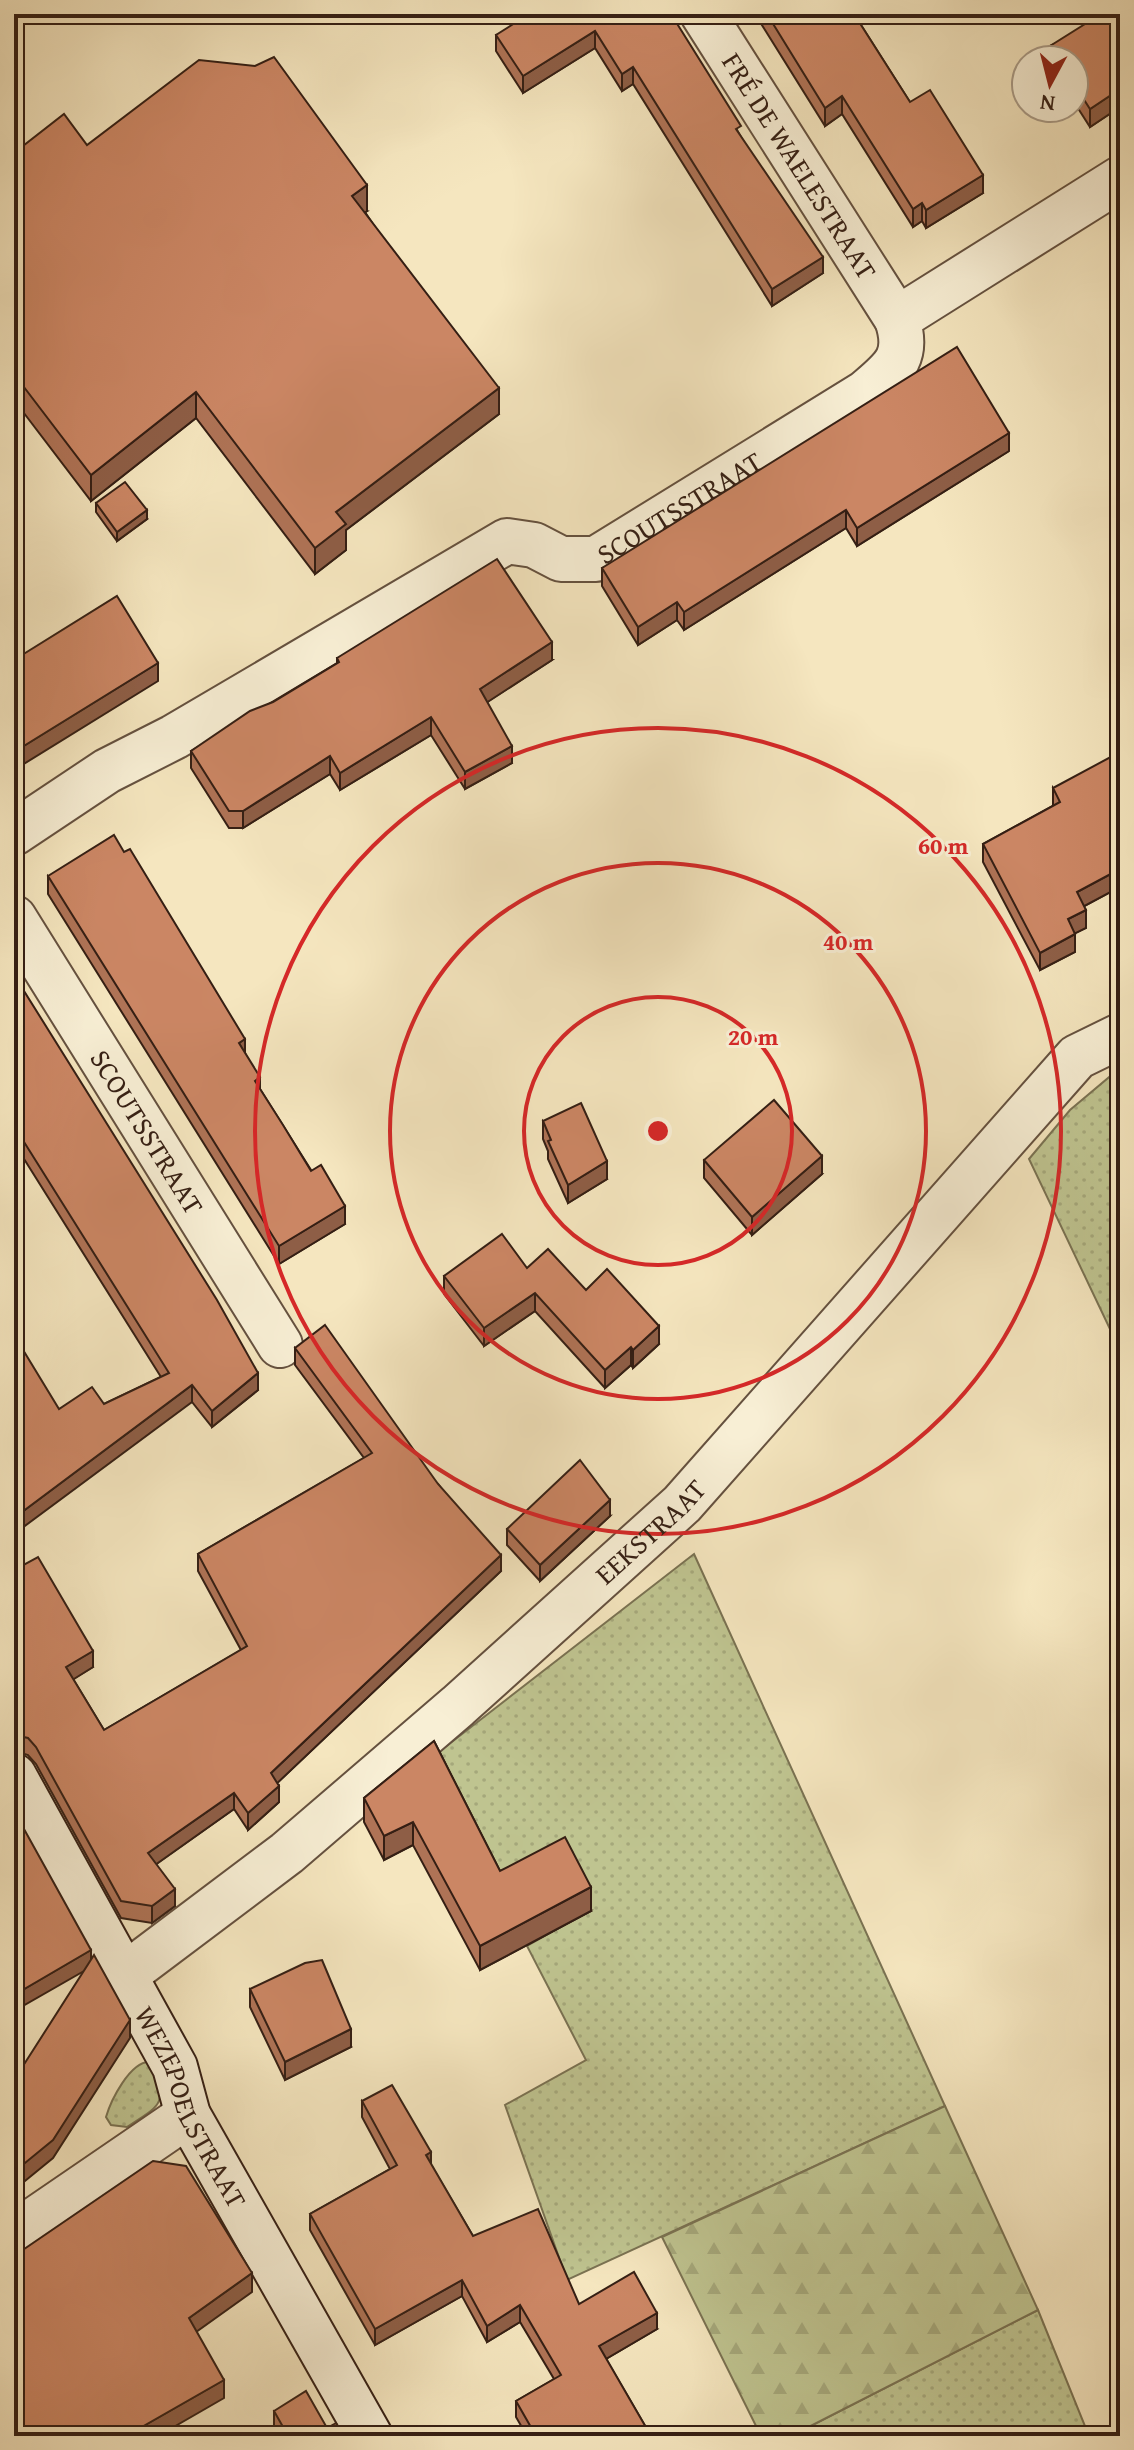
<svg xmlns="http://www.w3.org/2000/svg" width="1134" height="2450" viewBox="0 0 1134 2450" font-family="'Gentium Book Plus',serif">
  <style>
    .grass { fill: url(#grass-dots); stroke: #7a7252; stroke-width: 2 }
    .forest { fill: url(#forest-firs); stroke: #7a7252; stroke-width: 2 }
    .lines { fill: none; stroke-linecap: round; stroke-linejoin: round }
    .street-casing { stroke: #65513f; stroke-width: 48 }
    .secondary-casing { stroke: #351f14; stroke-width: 48 }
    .street { stroke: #f8efd5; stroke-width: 44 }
    .secondary { stroke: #f8efd5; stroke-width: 44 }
    .wall { fill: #af7356; stroke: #351f14; stroke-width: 2 }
    .shaded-wall { fill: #8e5e46; stroke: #351f14; stroke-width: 2 }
    .building { fill: #cb8664; stroke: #351f14; stroke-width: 2 }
    .ring { fill: none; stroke: #d62828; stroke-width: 4 }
    .labels { text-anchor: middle; stroke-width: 6; stroke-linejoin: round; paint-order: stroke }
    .street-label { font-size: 28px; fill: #351f14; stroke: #f8efd5 }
    .centre { fill: #d62828; stroke: #f8efd5; stroke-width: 4 }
    .ring-label { font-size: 24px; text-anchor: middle; font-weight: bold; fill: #d62828; stroke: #f8efd5; stroke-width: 6; stroke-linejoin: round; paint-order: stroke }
  </style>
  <defs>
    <pattern id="grass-dots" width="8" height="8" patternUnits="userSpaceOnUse" patternTransform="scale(2)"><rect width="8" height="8" fill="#bfc490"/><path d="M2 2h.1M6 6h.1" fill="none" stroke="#a5a87b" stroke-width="1.8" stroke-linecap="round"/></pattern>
    <pattern id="forest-firs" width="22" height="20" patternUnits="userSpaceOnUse" patternTransform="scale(2)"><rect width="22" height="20" fill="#bfc490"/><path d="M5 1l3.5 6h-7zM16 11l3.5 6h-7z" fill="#a5a87b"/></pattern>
  </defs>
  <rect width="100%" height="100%" fill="#f5e6bf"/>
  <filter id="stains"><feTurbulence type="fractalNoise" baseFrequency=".0025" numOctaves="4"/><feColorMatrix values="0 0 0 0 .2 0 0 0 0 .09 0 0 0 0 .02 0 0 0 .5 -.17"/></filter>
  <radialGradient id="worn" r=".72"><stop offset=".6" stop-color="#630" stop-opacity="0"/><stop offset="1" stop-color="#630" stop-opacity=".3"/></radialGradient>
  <g class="grass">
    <path d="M1120,1068V1350L1029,1159L1070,1110Z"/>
    <path d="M694,1554L945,2106L567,2280L505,2105L586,2060L527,1946L591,1910L500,1894L435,1755Z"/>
    <path d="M149,2062C167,2103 165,2103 127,2127L111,2125L106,2117C111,2100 130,2062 149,2062Z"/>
    <path d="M1038,2310L1089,2436H791Z"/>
  </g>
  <path class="forest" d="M945,2106L1038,2310L791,2436H761L662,2237Z"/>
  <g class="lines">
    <g class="street-casing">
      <g id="street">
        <path id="s1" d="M703,14L897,319"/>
        <path id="s2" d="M14,833L107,771L174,737L507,541L534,545L561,559H596L865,393C893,369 910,358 897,319L1120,179"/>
        <path id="s3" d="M14,918L280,1345"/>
        <path id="s4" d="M125,1975L287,1853L458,1706L682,1504L1077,1057L1120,1036"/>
        <path d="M14,2234L188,2115"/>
      </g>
    </g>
    <g class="secondary-casing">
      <g id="secondary">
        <path id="s5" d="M14,1776L175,2067L188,2115L370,2436"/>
      </g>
    </g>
    <use href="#street" class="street"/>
    <use href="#secondary" class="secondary"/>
  </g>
  <g class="wall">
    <path d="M671,14L741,137L823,273L772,306L633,84L622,91L595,48L523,93L496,51V35Z"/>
    <path d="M755,14H854L910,102L983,193L926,228L922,221L913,227L842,114L825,126Z"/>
    <path d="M1120,14V107L1090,127L1074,102V60H1050V46Z"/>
    <path d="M87,145L367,211L365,212L499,414L346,530V550L315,574L196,418L91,501L14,400V153Z"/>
    <path d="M1009,451L857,546L846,528L684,630L677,620L638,645L602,586V568Z"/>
    <path d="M96,503L147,519L117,541L96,512Z"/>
    <path d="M337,658L552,660L487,702L512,763L465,789L431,735L340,790L330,774L243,828H229L191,768V751L337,663Z"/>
    <path d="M1053,788L1120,887L1084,906L1086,928L1075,933V952L1040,970L983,862V844L1053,806Z"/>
    <path d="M48,876L245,1053L260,1089L345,1224L279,1264L48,894Z"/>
    <path d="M14,975L258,1390L212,1427L192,1402L59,1409L104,1404L161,1377L14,1143Z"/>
    <path d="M543,1121L607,1179L568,1203L548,1159V1151L543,1139Z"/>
    <path d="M704,1160L822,1174L752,1235L704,1178Z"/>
    <path d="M527,1268L586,1290L659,1344L633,1368L631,1365L605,1388L535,1311L484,1346L444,1294V1276Z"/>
    <path d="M295,1348L438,1484L501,1571L277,1783L279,1802L248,1830L234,1809L156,1864L175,1906L152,1923L121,1918L36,1764L28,1755L15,1751L14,1570L93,1667L73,1679L104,1730L241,1650L198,1571V1554L364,1458L295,1365Z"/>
    <path d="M610,1516L540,1581L507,1545V1529Z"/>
    <path d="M434,1741L500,1871L591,1911L480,1970L413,1845L384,1860L364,1822V1798Z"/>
    <path d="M250,1989L351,2047L285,2080L250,2007Z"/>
    <path d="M362,2101L431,2165L473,2236L579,2304L657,2329L606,2359L651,2436H527L516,2417V2401L554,2379L520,2322L487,2342L462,2296L375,2345L310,2230V2214L390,2169L362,2117Z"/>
    <path d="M274,2411L327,2428L343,2436H278L274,2429Z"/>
  </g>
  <g class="shaded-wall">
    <path d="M595,31V48L523,93V76Z"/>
    <path d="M633,67V84L622,91V74Z"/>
    <path d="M1120,89V107L1090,127V109Z"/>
    <path d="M842,96V114L825,126V108Z"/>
    <path d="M983,175V193L926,228V210Z"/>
    <path d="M367,185V211L352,222V196Z"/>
    <path d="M922,203V221L913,227V209Z"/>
    <path d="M823,257V273L772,306V289Z"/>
    <path d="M499,388V414L346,530V550L315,574V548L336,512Z"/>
    <path d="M196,392V418L91,501V475Z"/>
    <path d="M1009,433V451L857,546V528Z"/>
    <path d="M147,510V519L117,541V532Z"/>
    <path d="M846,510V528L684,630V612Z"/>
    <path d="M677,602V620L638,645V627Z"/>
    <path d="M552,642V660L480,707V689Z"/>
    <path d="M158,663V681L14,770V752Z"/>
    <path d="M431,717V735L340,790V773Z"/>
    <path d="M512,746V763L465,789V772Z"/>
    <path d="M330,756V774L243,828V811Z"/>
    <path d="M1120,869V887L1077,910V892Z"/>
    <path d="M1086,910V928L1068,937V919Z"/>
    <path d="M1075,934V952L1040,970V953Z"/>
    <path d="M245,1039V1057L239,1043Z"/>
    <path d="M260,1077V1095L255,1081Z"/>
    <path d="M822,1156V1174L752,1235V1217Z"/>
    <path d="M607,1161V1179L568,1203V1185Z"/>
    <path d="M345,1206V1224L279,1264V1246Z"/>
    <path d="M535,1293V1311L484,1346V1328Z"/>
    <path d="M659,1326V1344L633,1368V1350Z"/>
    <path d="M631,1347V1365L605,1388V1370Z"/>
    <path d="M258,1373V1390L212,1427V1411Z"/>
    <path d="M192,1385V1402L14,1534V1518Z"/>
    <path d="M610,1500V1516L540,1581V1565Z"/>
    <path d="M501,1555V1571L271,1789V1773Z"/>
    <path d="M93,1651V1667L66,1684V1667Z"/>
    <path d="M279,1786V1802L248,1830V1813Z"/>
    <path d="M234,1793V1809L148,1870V1853Z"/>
    <path d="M413,1822V1845L384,1860V1836Z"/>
    <path d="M591,1887V1911L480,1970V1946Z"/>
    <path d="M175,1889V1906L152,1923V1906Z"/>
    <path d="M91,1950V1967L14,2011V1995Z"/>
    <path d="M130,2020V2038L53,2158L14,2190V2172Z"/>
    <path d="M351,2029V2047L285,2080V2062Z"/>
    <path d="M431,2152V2169L426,2155Z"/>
    <path d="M252,2273V2292L189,2337V2318Z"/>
    <path d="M462,2280V2296L375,2345V2329Z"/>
    <path d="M520,2305V2322L487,2342V2326Z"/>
    <path d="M657,2313V2329L599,2363V2346Z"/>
    <path d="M224,2380V2398L158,2436H126Z"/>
  </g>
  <g class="building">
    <path d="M529,14H671L741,126L736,129L823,257L772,289L633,67L622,74L595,31L523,76L496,35Z"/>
    <path d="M767,14H854L910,102L930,90L983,175L926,210L922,203L913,209L842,96L825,108Z"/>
    <path d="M1101,14H1120V89L1090,109L1074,84V60H1059L1050,46Z"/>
    <path d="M274,57L367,185L352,196L499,388L336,512L346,524L315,548L196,392L91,475L14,374V153L64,114L87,145L199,60L255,66Z"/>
    <path d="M957,347L1009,433L857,528L846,510L684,612L677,602L638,627L602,568Z"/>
    <path d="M125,482L147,510L117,532L96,503Z"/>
    <path d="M497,559L552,642L480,689L512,746L465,772L431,717L340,773L330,756L243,811H229L191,751L250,711L273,702L339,662L337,658Z"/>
    <path d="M117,596L158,663L14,752V660Z"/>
    <path d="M1120,752V869L1077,892L1086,910L1068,919L1075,934L1040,953L983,844L1060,802L1053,788Z"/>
    <path d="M114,835L124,852L130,849L245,1039L239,1043L260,1077L255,1081L283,1125L311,1171L321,1165L345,1206L279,1246L48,876Z"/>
    <path d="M14,975L217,1300L258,1373L212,1411L192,1385L14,1518V1335L59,1409L92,1387L104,1404L169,1373L14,1126Z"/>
    <path d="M774,1100L822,1156L752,1217L704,1160Z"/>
    <path d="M581,1103L607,1161L568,1185L548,1141L551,1140L543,1121Z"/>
    <path d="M502,1234L527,1268L548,1249L586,1290L607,1269L659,1326L633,1350L631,1347L605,1370L535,1293L484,1328L444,1276Z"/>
    <path d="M325,1325L438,1484L501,1555L271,1773L279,1786L248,1813L234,1793L148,1853L175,1889L152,1906L121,1901L36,1747L28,1738L14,1735V1570L38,1557L93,1651L66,1667L104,1730L247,1646L198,1554L372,1453L295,1348Z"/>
    <path d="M580,1460L610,1500L540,1565L507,1529Z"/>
    <path d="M434,1741L500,1871L565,1837L591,1887L480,1946L413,1822L384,1836L364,1798Z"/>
    <path d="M14,1811L91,1950L14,1995Z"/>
    <path d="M94,1955L130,2020L53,2140L14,2172V2080Z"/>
    <path d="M322,1960L351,2029L285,2062L250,1989L305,1963Z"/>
    <path d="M392,2085L431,2152L426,2155L473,2236L538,2209L579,2304L634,2272L657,2313L599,2346L651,2436H536L516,2401L561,2375L520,2305L487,2326L462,2280L375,2329L310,2214L397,2165L362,2101Z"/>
    <path d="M153,2161L186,2166L252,2273L189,2318L224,2380L126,2436H14V2256Z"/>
    <path d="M306,2391L327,2428L336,2423L343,2436H284L287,2434L274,2411Z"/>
  </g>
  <g class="ring">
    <circle cx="658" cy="1131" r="134"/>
    <circle cx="658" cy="1131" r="268"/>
    <circle cx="658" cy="1131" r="403"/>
  </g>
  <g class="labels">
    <g class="street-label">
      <text dy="10" stroke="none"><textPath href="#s1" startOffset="180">FRÉ DE WAELESTRAAT</textPath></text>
      <text dy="10" stroke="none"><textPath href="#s2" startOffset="764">SCOUTSSTRAAT</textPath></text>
      <text dy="10" stroke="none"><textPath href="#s3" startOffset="252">SCOUTSSTRAAT</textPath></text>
      <text dy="10" stroke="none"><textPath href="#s4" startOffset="688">EEKSTRAAT</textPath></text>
      <text dy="10" stroke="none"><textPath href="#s5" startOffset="376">WEZEPOELSTRAAT</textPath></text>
    </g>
  </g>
  <circle cx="658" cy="1131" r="12" class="centre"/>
  <g class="ring-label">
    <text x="943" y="854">60 m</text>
    <text x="848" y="950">40 m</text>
    <text x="753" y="1045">20 m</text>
  </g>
  <rect width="1134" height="2450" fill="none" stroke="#f5e6bf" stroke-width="48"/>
  <rect x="16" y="16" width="1102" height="2418" fill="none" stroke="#351f14" stroke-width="4"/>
  <rect x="24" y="24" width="1086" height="2402" fill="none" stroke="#351f14" stroke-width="2"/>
  <g transform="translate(1050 84) rotate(187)"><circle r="38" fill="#f8efd5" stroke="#aa9c88" stroke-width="2"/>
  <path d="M0-6L14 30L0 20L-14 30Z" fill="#8f2418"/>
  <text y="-12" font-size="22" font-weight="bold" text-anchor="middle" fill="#351f14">N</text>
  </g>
  <rect width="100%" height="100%" filter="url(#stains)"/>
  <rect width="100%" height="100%" fill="url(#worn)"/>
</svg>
